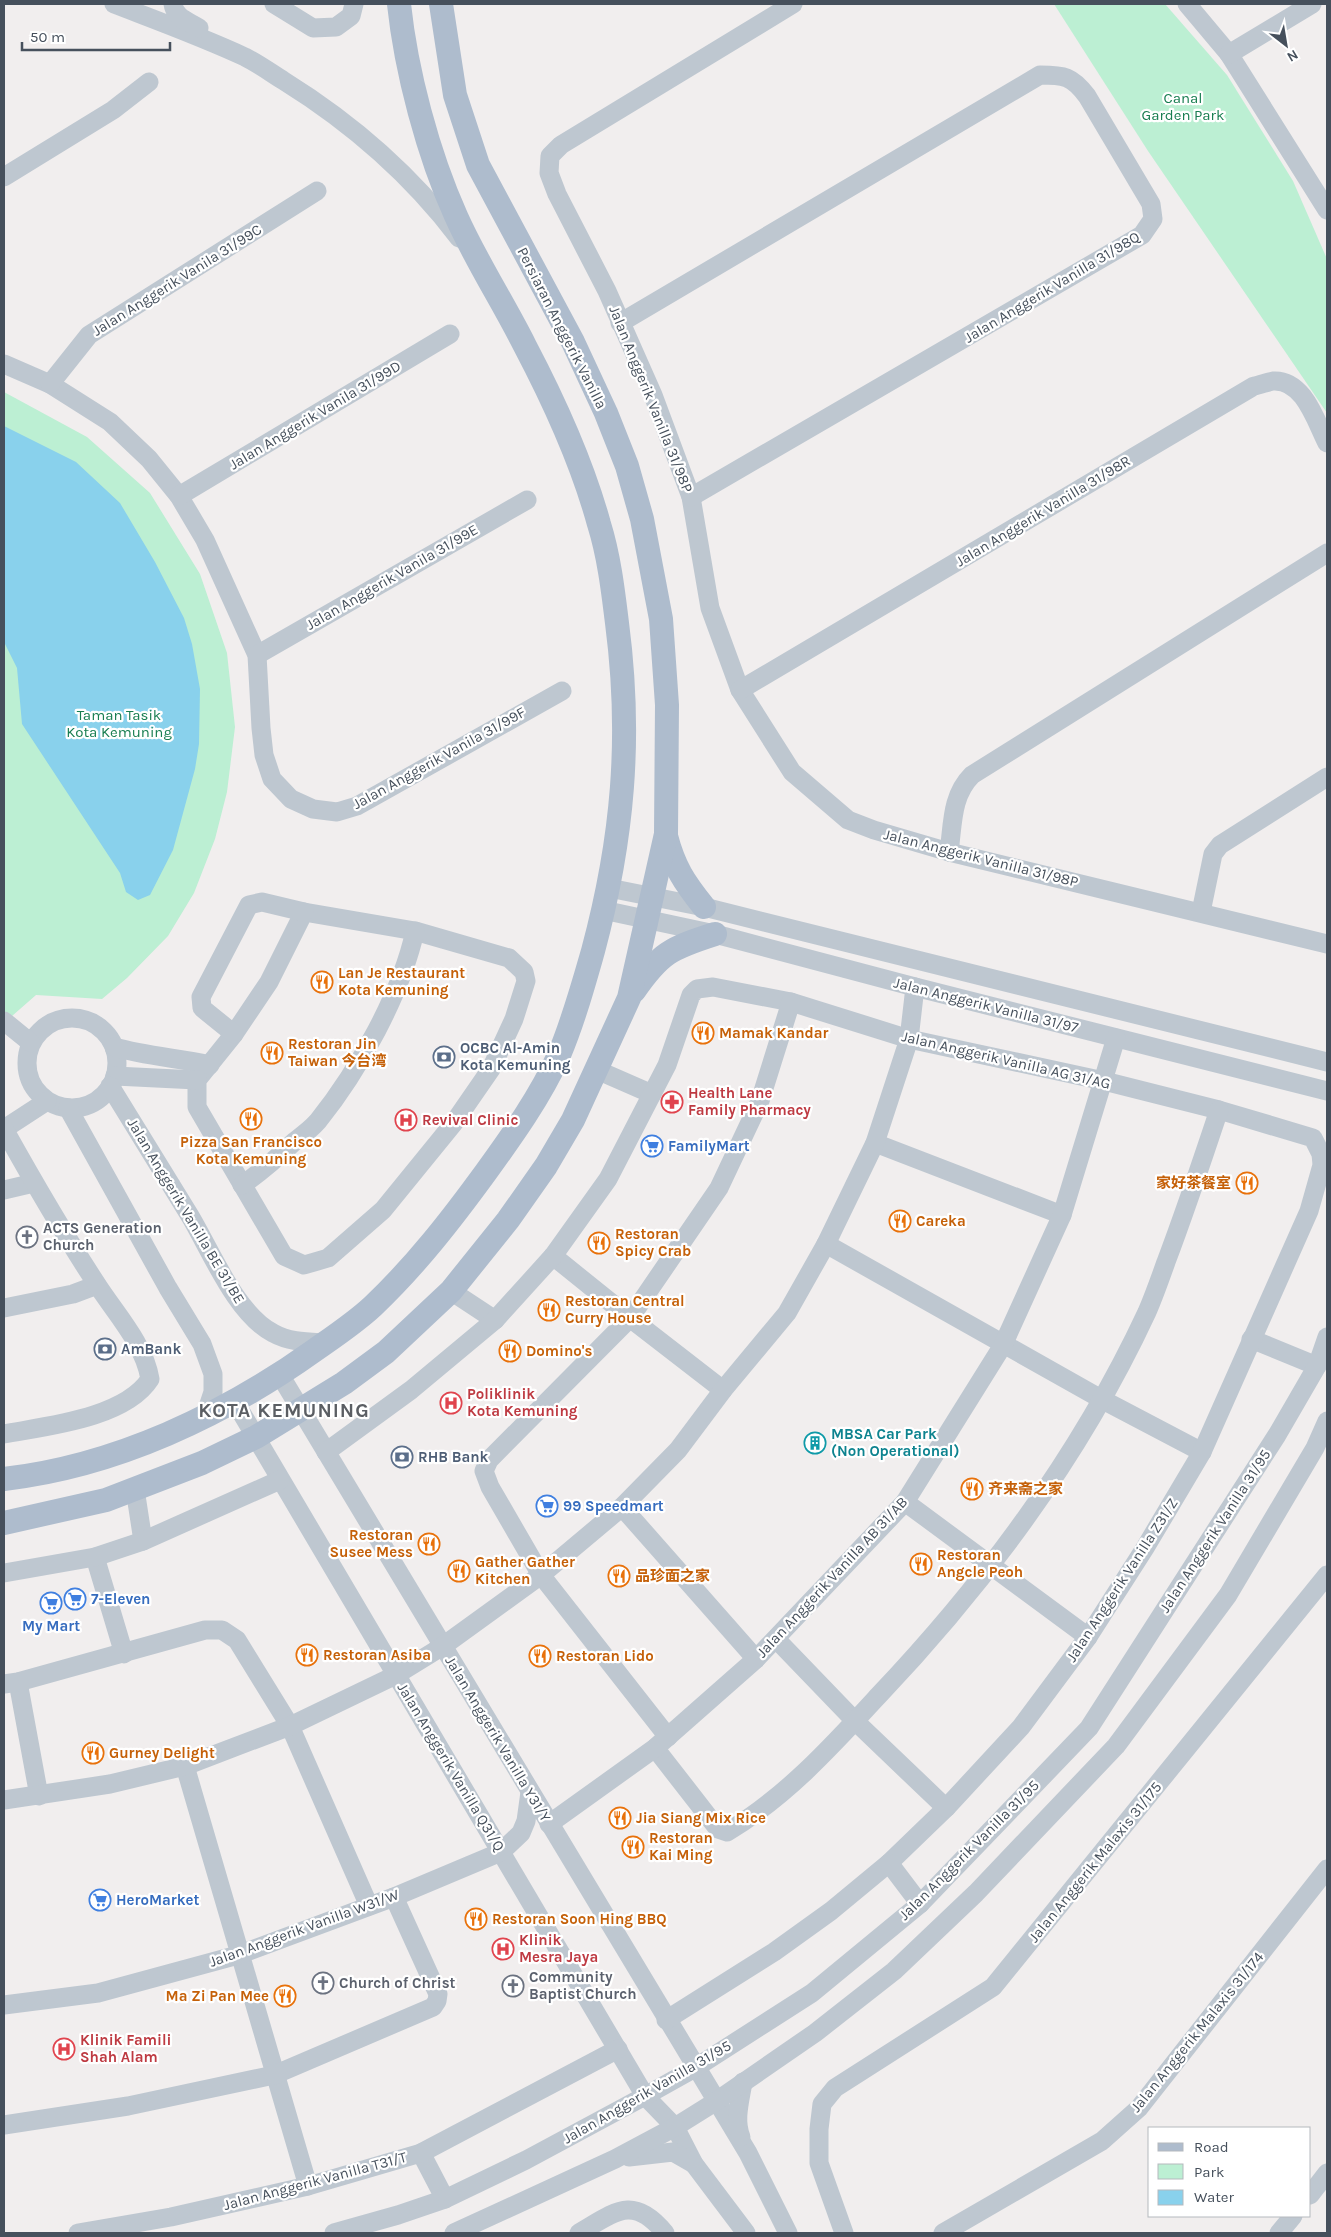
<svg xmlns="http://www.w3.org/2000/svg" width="1331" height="2237" viewBox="0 0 1331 2237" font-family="Karla,'Noto Sans SC',sans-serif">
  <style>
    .green { fill: #bcefd3 }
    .water { fill: #89d1ec }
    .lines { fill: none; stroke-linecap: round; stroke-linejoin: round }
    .minor { stroke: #bec7d0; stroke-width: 19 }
    .major { stroke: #aebccd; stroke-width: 24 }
    .labels { text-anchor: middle; stroke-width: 4.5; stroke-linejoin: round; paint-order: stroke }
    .park-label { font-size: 15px; fill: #177d50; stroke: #fff }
    .street-label { font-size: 15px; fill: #46505c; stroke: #fff }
    .food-label { font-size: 15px; font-weight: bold; fill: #c56008; stroke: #fff; text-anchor: start }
    .service-label { font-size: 15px; font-weight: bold; fill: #4e5e75; stroke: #fff; text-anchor: start }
    .health-label { font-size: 15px; font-weight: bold; fill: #be3a42; stroke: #fff; text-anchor: start }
    .shop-label { font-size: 15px; font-weight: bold; fill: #366cbe; stroke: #fff; text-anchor: start }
    .worship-label { font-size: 15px; font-weight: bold; fill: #5b616d; stroke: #fff; text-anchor: start }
    .culture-label { font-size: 15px; font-weight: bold; fill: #0d838f; stroke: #fff; text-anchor: start }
    .district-label { font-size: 20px; font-weight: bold; letter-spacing: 1px; fill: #5b5e63; stroke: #fff }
  </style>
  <rect width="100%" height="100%" fill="#f1eeee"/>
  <g class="green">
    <path d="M1054,4H1165L1227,75L1293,181L1327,259V413L1148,151Z"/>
    <path d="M4,392L87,437L150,493L200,574L227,653L235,727L227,792L215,839L194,893L168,936L127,978L102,999L36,995L12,1016L4,1028Z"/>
  </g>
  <path class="water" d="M4,426L76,462L120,503L155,562L184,618L192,644L200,689L199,744L195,769L173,850L150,895L138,900L126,892L120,873L22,724L17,668L4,642Z"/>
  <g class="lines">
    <g class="minor">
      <path d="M114,4C158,21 202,37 245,57C259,64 271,73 284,81C350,122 412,176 459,238"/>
      <path d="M173,4C175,18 188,21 199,28"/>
      <path d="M274,4L313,28L336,27L351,16L354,4"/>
      <path d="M793,4L561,145L550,156L549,173L557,194L607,291L653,395L691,497L710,608L740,690L792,772L848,820L874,830L949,852L1327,944"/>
      <path d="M1187,4L1229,54L1327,210"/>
      <path d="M1229,54L1312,4"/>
      <path d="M4,177L113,110L149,82"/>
      <path d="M620,323L1040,75C1064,75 1072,76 1087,96L1151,204L1153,219L1142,235L691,497"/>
      <path d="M4,364L50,384L110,422L149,459L179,496L205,540L257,655L261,728L264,755L272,779L291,799L313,809L337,812L357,806L562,691"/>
      <path d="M50,384L89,335L317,191"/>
      <path d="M179,496L450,334"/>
      <path d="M257,655L527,500"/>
      <path d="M740,690L1254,386C1260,385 1267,382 1273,381C1304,379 1316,422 1327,443"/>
      <path d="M949,852C953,824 951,796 972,775L1327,553"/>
      <path d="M609,888L704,907L1327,1062"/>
      <path d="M603,910L715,934L915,987L1327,1091"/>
      <path d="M304,912L415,931L509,958L524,972L526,981L514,1019L491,1069L453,1124L383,1210L328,1258L304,1265L284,1256L197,1107V1080L234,1034L269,982Z"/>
      <path d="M1201,912L1213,854L1220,845L1327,777"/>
      <circle cx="72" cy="1063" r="45"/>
      <path d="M4,1021L31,1043"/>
      <path d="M234,1034L202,1008L201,997L249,905L262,902L304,912"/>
      <path d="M114,1047C146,1056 178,1058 210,1065"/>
      <path d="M597,1070L652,1094"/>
      <path d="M115,1076L197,1080"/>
      <path d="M110,1086C137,1130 164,1173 190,1216C211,1251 236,1314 273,1333C289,1342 307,1342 325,1343"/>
      <path d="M68,1108L168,1288L202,1344L213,1374V1392L205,1416"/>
      <path d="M4,1129L47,1101"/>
      <path d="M875,1143L1062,1215"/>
      <path d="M242,1185C261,1172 278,1157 295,1141C303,1135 312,1128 318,1121C359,1070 401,994 415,931"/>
      <path d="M4,1190L34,1183"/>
      <path d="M826,1244L1103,1400L1202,1452"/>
      <path d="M553,1256L630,1318L723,1390"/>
      <path d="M451,1291L495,1320"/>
      <path d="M4,1308L73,1294L97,1285"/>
      <path d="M1251,1339L1317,1366"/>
      <path d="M280,1375L748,2153L788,2233"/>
      <path d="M235,1402L645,2096L675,2127L694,2164L746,2233"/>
      <path d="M4,1434C47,1426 125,1418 150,1379C144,1343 115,1313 96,1283C63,1233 33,1181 4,1129"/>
      <path d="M326,1452L411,1390L495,1320L553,1256L608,1179L667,1065L691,995L697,989L713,987L791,1002L909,1039L1104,1081L1219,1110L1313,1138L1321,1154L1322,1165L1309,1211L1202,1452L1145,1548L1088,1637L1021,1727L946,1808L889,1863L831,1911L774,1952L666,2020"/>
      <path d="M135,1489L143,1541"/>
      <path d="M905,1502L1088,1637"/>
      <path d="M622,1507L756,1659"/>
      <path d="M95,1557L124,1654"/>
      <path d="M4,1573L95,1557L143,1541L280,1480"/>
      <path d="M777,1640L855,1721L946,1808"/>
      <path d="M18,1682L39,1796"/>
      <path d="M4,1684L18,1682L205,1630H222L237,1640L290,1726L369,1906"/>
      <path d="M668,1737L541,1575L490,1487L484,1471L489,1460L630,1318L719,1188L760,1101L791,1002"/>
      <path d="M655,1748L718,1829L727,1832C786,1797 833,1745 879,1695C986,1582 1081,1454 1147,1312C1154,1296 1160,1279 1166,1262C1185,1212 1202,1161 1219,1110"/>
      <path d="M185,1766L308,2186"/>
      <path d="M4,1800L110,1784L185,1766L290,1726L396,1675L443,1646L541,1575L622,1507L678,1450L723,1390L787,1313L826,1244L875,1143L909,1039L915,987"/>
      <path d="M549,1824L655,1748L756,1659L905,1502L1003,1345L1062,1215L1116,1038"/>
      <path d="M889,1863L920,1904"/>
      <path d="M4,2005L98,1993L238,1955L394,1897L501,1852L521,1833L526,1821L530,1792"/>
      <path d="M4,2125L128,2106L274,2075L433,2007L437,2001L438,1994L394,1897"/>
      <path d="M741,2137C734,2120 740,2101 743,2082"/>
      <path d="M421,2153L445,2199"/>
      <path d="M629,2157L673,2152L694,2164"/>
      <path d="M1310,2195L1327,2173"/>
      <path d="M78,2233L171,2217L308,2186L421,2153L618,2049"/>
      <path d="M334,2233L398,2215L445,2199L526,2160L645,2096L695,2068L812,1993L920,1904L1089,1728L1277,1435L1317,1366L1327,1337"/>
      <path d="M454,2233L615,2159L675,2127L715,2102L815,2033L894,1971L976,1893L1116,1746L1228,1595L1315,1448L1327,1421"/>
      <path d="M579,2233C615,2212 633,2194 665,2233"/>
      <path d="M844,2233L819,2163V2129L822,2104L835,2088L993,1987L1327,1575"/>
      <path d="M943,2233L1102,2141L1139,2108L1327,1869"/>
      <path d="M1279,2233L1293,2216"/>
    </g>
    <g class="major">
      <path d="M666,836C674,867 684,882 704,907"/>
      <path d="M634,991C660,953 671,948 715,934"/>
      <path d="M4,1479C116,1466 224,1415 315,1350C335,1336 356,1322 373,1306C416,1265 451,1220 486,1172C512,1136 540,1097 559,1055C573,1022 583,986 593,951C623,839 632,738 617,623C613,590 609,556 599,524C582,462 555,403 525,346C503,302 476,261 456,216C428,154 406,71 399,4"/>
      <path d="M4,1523L106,1500L202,1463L256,1437L344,1383L386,1352L451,1291L508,1220L546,1166L573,1120L629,998L666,834L667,705L661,619L642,519L627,466L606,413L573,342L478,165L455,95L441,4"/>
    </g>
  </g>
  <defs>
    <g id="restaurant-ring" transform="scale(1.125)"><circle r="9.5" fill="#fff" stroke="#e8710a" stroke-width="1.5"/><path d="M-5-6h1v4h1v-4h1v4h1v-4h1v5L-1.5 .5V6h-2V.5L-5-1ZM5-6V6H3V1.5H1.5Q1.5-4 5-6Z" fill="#e8710a"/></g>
    <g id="bank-ring" transform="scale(1.125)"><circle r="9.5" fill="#fff" stroke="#5c6f8a" stroke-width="1.5"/><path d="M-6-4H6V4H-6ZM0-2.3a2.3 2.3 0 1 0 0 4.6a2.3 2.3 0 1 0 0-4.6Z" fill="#5c6f8a"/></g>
    <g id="pharmacy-ring" transform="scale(1.125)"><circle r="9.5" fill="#fff" stroke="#e0444e" stroke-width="1.5"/><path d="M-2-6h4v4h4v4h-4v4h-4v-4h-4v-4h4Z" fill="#e0444e"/></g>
    <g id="hospital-ring" transform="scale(1.125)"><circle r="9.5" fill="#fff" stroke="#e0444e" stroke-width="1.5"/><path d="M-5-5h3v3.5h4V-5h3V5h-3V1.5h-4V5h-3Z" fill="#e0444e"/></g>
    <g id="supermarket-ring" transform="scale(1.125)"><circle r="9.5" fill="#fff" stroke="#3f7fe0" stroke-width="1.5"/><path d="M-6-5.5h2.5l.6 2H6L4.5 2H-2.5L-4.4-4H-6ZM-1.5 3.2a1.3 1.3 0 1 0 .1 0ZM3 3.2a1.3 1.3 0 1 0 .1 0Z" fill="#3f7fe0"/></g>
    <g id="church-ring" transform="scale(1.125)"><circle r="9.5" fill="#fff" stroke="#6b7280" stroke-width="1.5"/><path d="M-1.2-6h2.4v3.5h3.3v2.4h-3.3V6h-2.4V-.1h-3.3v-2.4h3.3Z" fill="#6b7280"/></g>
    <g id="building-ring" transform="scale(1.125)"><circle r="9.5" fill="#fff" stroke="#0f9aa8" stroke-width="1.5"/><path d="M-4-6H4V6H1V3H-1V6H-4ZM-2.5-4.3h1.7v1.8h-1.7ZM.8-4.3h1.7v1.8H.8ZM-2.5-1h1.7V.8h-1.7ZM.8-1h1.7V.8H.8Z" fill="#0f9aa8"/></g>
  </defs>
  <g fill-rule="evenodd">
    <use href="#restaurant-ring" x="322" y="982"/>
    <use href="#restaurant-ring" x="703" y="1033"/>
    <use href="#restaurant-ring" x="272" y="1053"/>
    <use href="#bank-ring" x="444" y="1057"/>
    <use href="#pharmacy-ring" x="672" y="1102"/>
    <use href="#restaurant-ring" x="251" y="1119"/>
    <use href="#hospital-ring" x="406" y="1120"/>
    <use href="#supermarket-ring" x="652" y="1146"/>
    <use href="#restaurant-ring" x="1247" y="1183"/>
    <use href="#restaurant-ring" x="900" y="1221"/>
    <use href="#church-ring" x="27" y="1237"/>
    <use href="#restaurant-ring" x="599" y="1243"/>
    <use href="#restaurant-ring" x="549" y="1310"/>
    <use href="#bank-ring" x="105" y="1349"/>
    <use href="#restaurant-ring" x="510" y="1351"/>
    <use href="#hospital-ring" x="451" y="1403"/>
    <use href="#building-ring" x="815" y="1443"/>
    <use href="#bank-ring" x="402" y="1457"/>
    <use href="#restaurant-ring" x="972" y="1489"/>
    <use href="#supermarket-ring" x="547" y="1506"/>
    <use href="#restaurant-ring" x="429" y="1544"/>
    <use href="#restaurant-ring" x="921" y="1564"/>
    <use href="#restaurant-ring" x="459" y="1571"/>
    <use href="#restaurant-ring" x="619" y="1576"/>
    <use href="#supermarket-ring" x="75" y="1599"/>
    <use href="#supermarket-ring" x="51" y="1603"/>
    <use href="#restaurant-ring" x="307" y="1655"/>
    <use href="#restaurant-ring" x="540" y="1656"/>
    <use href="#restaurant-ring" x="93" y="1753"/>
    <use href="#restaurant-ring" x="620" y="1818"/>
    <use href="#restaurant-ring" x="633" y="1847"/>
    <use href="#supermarket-ring" x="100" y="1900"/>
    <use href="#restaurant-ring" x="476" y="1919"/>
    <use href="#hospital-ring" x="503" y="1949"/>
    <use href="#church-ring" x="323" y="1983"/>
    <use href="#church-ring" x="513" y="1986"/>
    <use href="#restaurant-ring" x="285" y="1996"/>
    <use href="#hospital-ring" x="64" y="2049"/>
  </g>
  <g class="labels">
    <g class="park-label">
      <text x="1183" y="103">Canal<tspan x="1183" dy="17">Garden Park</tspan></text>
      <text x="119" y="720">Taman Tasik<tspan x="119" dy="17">Kota Kemuning</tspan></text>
    </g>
    <g class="street-label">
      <text transform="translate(177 280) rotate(-32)" y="5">Jalan Anggerik Vanila 31/99C</text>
      <text transform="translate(1052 287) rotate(-31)" y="5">Jalan Anggerik Vanilla 31/98Q</text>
      <text transform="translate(562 328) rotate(63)" y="5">Persiaran Anggerik Vanilla</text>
      <text transform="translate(651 399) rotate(68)" y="5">Jalan Anggerik Vanilla 31/98P</text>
      <text transform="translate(315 415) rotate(-31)" y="5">Jalan Anggerik Vanila 31/99D</text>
      <text transform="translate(1043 511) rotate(-31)" y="5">Jalan Anggerik Vanilla 31/98R</text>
      <text transform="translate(392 577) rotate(-30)" y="5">Jalan Anggerik Vanila 31/99E</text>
      <text transform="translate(439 758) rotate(-29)" y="5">Jalan Anggerik Vanila 31/99F</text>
      <text transform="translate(981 858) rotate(14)" y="5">Jalan Anggerik Vanilla 31/98P</text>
      <text transform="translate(986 1005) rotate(14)" y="5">Jalan Anggerik Vanilla 31/97</text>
      <text transform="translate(1006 1060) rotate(13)" y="5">Jalan Anggerik Vanilla AG 31/AG</text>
      <text transform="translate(186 1211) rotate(59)" y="5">Jalan Anggerik Vanilla BE 31/BE</text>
      <text transform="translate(1215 1531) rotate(-57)" y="5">Jalan Anggerik Vanilla 31/95</text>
      <text transform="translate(832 1577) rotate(-47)" y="5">Jalan Anggerik Vanilla AB 31/AB</text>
      <text transform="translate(1122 1580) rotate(-57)" y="5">Jalan Anggerik Vanilla Z31/Z</text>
      <text transform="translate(498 1739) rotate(59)" y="5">Jalan Anggerik Vanilla Y31/Y</text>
      <text transform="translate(451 1767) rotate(59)" y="5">Jalan Anggerik Vanilla Q31/Q</text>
      <text transform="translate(969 1850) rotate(-45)" y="5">Jalan Anggerik Vanilla 31/95</text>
      <text transform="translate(1095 1862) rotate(-51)" y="5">Jalan Anggerik Malaxis 31/175</text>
      <text transform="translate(304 1928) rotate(-20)" y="5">Jalan Anggerik Vanilla W31/W</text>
      <text transform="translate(1197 2032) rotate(-51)" y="5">Jalan Anggerik Malaxis 31/174</text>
      <text transform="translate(647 2092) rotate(-30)" y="5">Jalan Anggerik Vanilla 31/95</text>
      <text transform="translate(315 2181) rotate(-15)" y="5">Jalan Anggerik Vanilla T31/T</text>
    </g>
    <g class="food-label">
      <text x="338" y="978">Lan Je Restaurant<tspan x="338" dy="17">Kota Kemuning</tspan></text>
      <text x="719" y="1038">Mamak Kandar</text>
      <text x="288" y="1049">Restoran Jin<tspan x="288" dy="17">Taiwan 今台湾</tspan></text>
      <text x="251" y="1147" text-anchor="middle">Pizza San Francisco<tspan x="251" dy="17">Kota Kemuning</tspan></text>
      <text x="1231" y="1188" text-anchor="end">家好茶餐室</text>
      <text x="916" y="1226">Careka</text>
      <text x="615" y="1239">Restoran<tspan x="615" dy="17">Spicy Crab</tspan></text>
      <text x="565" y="1306">Restoran Central<tspan x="565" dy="17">Curry House</tspan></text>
      <text x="526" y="1356">Domino's</text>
      <text x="988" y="1494">齐来斋之家</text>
      <text x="413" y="1540" text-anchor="end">Restoran<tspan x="413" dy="17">Susee Mess</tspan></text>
      <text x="937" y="1560">Restoran<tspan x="937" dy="17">Angcle Peoh</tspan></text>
      <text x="475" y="1567">Gather Gather<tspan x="475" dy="17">Kitchen</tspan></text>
      <text x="635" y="1581">品珍面之家</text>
      <text x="323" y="1660">Restoran Asiba</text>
      <text x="556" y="1661">Restoran Lido</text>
      <text x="109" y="1758">Gurney Delight</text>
      <text x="636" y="1823">Jia Siang Mix Rice</text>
      <text x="649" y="1843">Restoran<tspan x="649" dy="17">Kai Ming</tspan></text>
      <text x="492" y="1924">Restoran Soon Hing BBQ</text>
      <text x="269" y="2001" text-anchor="end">Ma Zi Pan Mee</text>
    </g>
    <g class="service-label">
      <text x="460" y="1053">OCBC Al-Amin<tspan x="460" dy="17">Kota Kemuning</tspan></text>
      <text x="121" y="1354">AmBank</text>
      <text x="418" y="1462">RHB Bank</text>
    </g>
    <g class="health-label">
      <text x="688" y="1098">Health Lane<tspan x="688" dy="17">Family Pharmacy</tspan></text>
      <text x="422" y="1125">Revival Clinic</text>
      <text x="467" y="1399">Poliklinik<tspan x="467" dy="17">Kota Kemuning</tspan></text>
      <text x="519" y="1945">Klinik<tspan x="519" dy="17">Mesra Jaya</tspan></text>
      <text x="80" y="2045">Klinik Famili<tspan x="80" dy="17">Shah Alam</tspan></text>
    </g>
    <g class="shop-label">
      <text x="668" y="1151">FamilyMart</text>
      <text x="563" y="1511">99 Speedmart</text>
      <text x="91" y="1604">7-Eleven</text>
      <text x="51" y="1631" text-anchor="middle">My Mart</text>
      <text x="116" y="1905">HeroMarket</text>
    </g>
    <g class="worship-label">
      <text x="43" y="1233">ACTS Generation<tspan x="43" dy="17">Church</tspan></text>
      <text x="529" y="1982">Community<tspan x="529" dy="17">Baptist Church</tspan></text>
      <text x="339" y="1988">Church of Christ</text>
    </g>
    <g class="culture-label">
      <text x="831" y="1439">MBSA Car Park<tspan x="831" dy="17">(Non Operational)</tspan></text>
    </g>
    <g class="district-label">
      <text x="284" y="1417">KOTA KEMUNING</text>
    </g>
  </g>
  <rect width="1331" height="2237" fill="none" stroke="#46505c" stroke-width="10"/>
  <rect x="1148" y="2127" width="162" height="90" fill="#ffffff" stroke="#b5b9be"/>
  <rect x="1158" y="2143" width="25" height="8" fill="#aebccd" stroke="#b5b9be"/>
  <text x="1194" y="2152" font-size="15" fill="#46505c">Road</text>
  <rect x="1158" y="2164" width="25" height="15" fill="#bcefd3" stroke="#b5b9be"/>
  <text x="1194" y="2177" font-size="15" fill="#46505c">Park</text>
  <rect x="1158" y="2190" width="25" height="15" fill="#89d1ec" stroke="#b5b9be"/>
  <text x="1194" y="2202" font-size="15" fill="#46505c">Water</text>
  <g transform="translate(1286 45) rotate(149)" stroke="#ffffff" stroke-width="4" paint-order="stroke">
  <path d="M0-4L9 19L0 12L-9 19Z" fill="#46505c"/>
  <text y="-8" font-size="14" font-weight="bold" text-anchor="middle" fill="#46505c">N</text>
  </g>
  <path d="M22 42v8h148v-8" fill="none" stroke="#46505c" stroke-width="2.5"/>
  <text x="30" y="42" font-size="15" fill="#46505c" stroke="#ffffff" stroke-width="4" paint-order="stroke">50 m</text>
</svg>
